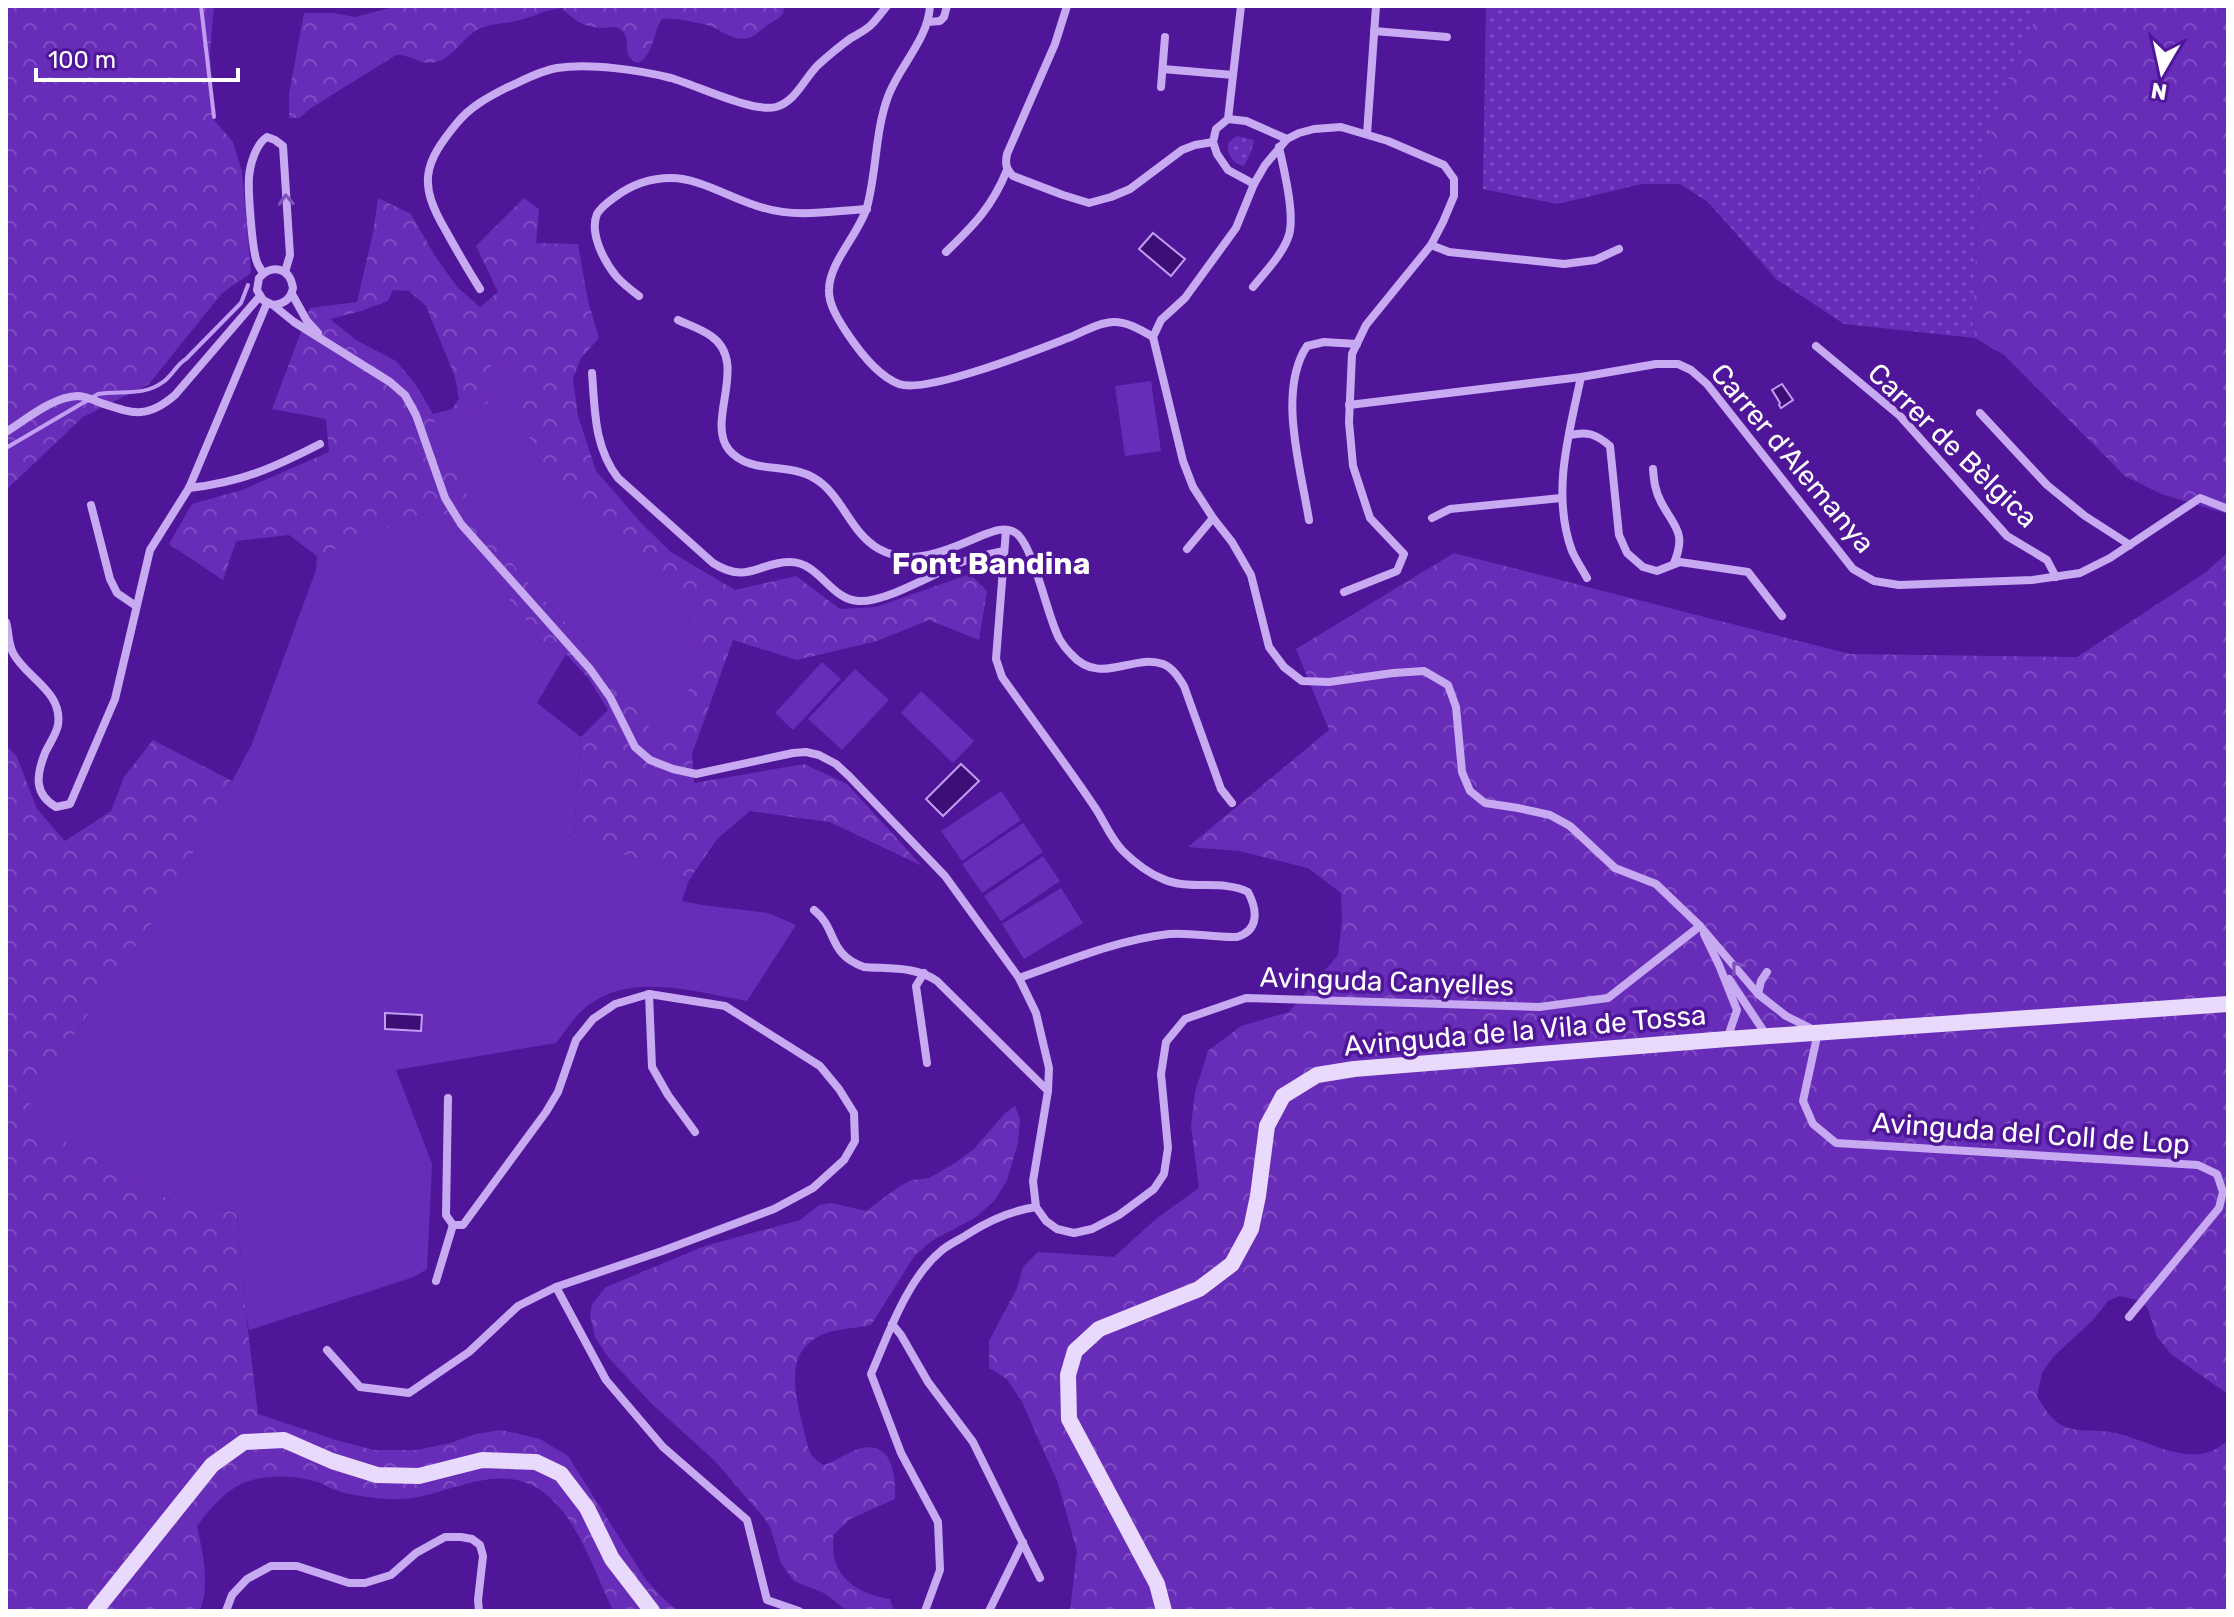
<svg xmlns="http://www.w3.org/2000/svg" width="2234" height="1617" viewBox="0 0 2234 1617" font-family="Rubik,sans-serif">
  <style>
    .grass { fill: url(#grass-dots) }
    .forest { fill: url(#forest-crowns); fill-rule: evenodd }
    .park { fill: #682db8 }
    .water { fill: #3c0e76; stroke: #c19df4; stroke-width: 2 }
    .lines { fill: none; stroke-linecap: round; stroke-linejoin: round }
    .stream { stroke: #c19df4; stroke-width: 4 }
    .street { stroke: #c8aaf2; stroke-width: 8 }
    .secondary { stroke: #e9d9fc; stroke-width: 16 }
    .oneway { stroke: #7f51bd }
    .labels { text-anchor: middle; stroke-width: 7; stroke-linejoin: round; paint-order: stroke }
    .street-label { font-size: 28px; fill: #fff; stroke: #4f1699 }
    .neighbourhood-label { font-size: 30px; font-weight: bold; fill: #fff; stroke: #4f1699 }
  </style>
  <defs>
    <pattern id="grass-dots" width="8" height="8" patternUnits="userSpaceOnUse" patternTransform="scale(2)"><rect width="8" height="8" fill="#682db8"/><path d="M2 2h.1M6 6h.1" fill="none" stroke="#7f4cc3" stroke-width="1.8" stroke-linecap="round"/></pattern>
    <pattern id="forest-crowns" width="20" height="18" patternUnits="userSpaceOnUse" patternTransform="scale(2)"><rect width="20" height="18" fill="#682db8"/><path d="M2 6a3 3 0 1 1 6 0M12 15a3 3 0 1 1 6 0" fill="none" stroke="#7f4cc3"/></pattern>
  </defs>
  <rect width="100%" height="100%" fill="#4f1699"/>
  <g class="grass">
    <path d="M1486,6H2041L1982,158L1972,318L1975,338L1844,324L1776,279L1708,202L1680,184H1642L1557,204L1483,189Z"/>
    <path d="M1236,136L1254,140L1251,152L1244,166C1233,164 1226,153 1228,143Z"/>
  </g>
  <g class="forest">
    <path d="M6,6H214L210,52L214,120L233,142L242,172L251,273L222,293L149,384L83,417L6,490Z"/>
    <path d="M397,6H784C784,18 778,18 769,24C762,28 757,36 748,38C732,42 721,29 707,25C693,22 677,18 662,19C653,32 654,55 638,63C618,54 634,41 621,30C616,25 608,28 602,28C584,27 573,20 562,8C546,10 534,16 520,20C505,24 491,23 477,30C461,39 453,60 432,63C419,64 409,54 396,55L311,108L299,118H289V94L304,13H333L355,17Z"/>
    <path d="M2041,6H2228V514L2161,494L2125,476L2004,355L1975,338L1972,318L1982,158L2007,83Z"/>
    <path d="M378,198L411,214L435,256L458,288L480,307L498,292L476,246L524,198L539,209L536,243L578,244L588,301L599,338L581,358L573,378L578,416L596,471L642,524L671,552L735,590L796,576L840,609L876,607L970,574L987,591L979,640L929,620L877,641L797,660L733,640L692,754L694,783L804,764L847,784L922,866L830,822L750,811L717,839L689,880L574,836L581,737L608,710L589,679L566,654L540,640L518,610L470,553L440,508L317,556L289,535L236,541L223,580L169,544L192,504L242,490L329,452L326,419L272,409L310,308L357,302L373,233ZM393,290L409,291L426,306L455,377L459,399L452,409L433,414L416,385L396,361L356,340L330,319L361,311L388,301ZM488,403H515L547,483L590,524L595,654L524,578L477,516L434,422L472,412Z"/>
    <path d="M2228,552V1394L2172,1355L2157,1337L2148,1309L2141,1301L2120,1296L2108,1301L2093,1320L2054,1356L2042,1373L2037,1396C2044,1407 2049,1418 2061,1425C2076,1433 2093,1429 2110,1432C2149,1438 2193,1474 2228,1440V1611H1070L1077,1551L1058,1483L1022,1402L1007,1379L989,1368V1341L1017,1288L1023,1267L1038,1252L1114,1257L1157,1218L1199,1188L1191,1126L1195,1092L1208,1051L1241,1026L1289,1012L1338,955L1342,920L1341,893L1308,868L1239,851L1188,847L1329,730L1296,649L1454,553L1850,654L2077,657L2206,572Z"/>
    <path d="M153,740L232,781L168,900L84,1020L23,1117L162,1196L237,1213L246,1313L258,1414L336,1440L374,1450H417L450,1443L476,1434L501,1430L540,1439L568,1456L646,1580L667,1602L679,1611H615L611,1606C593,1569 578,1518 543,1492C498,1459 449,1496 402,1499C384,1500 352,1496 335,1490C329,1488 324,1484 318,1482C299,1476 271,1474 252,1480C227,1487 212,1507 197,1526C203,1554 210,1583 200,1611H6V745L17,757L37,809L65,841L111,811L124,777Z"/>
    <path d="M1015,1106L1020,1119L1018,1143L1007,1180L995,1200L975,1218L933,1240L915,1255L871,1325C848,1330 825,1327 807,1345C785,1365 799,1410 805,1435C807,1442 808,1452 814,1458C815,1460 822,1464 824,1465C836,1461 846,1453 858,1449C892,1439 896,1474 895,1499L850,1519L833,1535C834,1543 832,1554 835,1561C844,1586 866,1595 890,1599L894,1611H847L826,1594L794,1581L781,1563L770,1527L764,1518L715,1461L651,1403L608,1357L595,1337L590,1315L592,1304L606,1287L705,1246L800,1220L819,1205L831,1203L866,1211L900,1186L912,1180L929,1178L955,1163L974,1149L1005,1113Z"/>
  </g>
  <g class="park">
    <path d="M491,362L522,366L515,403L547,483L651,575L703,628L698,657L674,742L650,728L595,654L524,578L477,516L433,422L472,412L488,403Z"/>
    <path d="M1151,381L1161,451L1125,456L1115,386Z"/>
    <path d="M440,508L470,553L518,610L540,640L566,654L537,703L581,737L574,836L689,880L682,901L702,905L768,913L796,925L747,1001C696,992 627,970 584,1009C573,1018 565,1032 556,1043L396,1070L432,1164L427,1269L414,1277L249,1330L246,1313L237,1213L162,1196L22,1117L84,1020L168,900L252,744L316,570L317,556Z"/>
    <path d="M822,662L841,679L793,730L775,713Z"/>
    <path d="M855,669L889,700L842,750L808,719Z"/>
    <path d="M921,691L974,741L953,763L901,713Z"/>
    <path d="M1001,791L1021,820L962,861L941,831Z"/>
    <path d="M1023,823L1043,852L982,893L962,864Z"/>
    <path d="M1043,856L1060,881L1001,921L984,896Z"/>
    <path d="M1061,888L1083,923L1024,959L1002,924Z"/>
  </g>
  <g class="water">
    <path d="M1153,233L1185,259L1171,276L1139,249Z"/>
    <path d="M1782,384L1793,400L1781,408L1779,405L1780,403L1772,390Z"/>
    <path d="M961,764L979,781L943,816L926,799Z"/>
    <path d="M385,1013L422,1015L421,1031L385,1029Z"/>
  </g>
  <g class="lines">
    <g class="stream">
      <path d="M201,6L214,117"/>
      <path d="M6,448L98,394C120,390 143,397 163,382C172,376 176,365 186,359L241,303L248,285"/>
    </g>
    <g class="street">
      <path d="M930,6C928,39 901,64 889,94C875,129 877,170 867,207C859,234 830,261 829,289C828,304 839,321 847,333C859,351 878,376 899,384C927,394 1037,350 1068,338C1081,333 1099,322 1114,322C1128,322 1141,330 1153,337L1161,320L1185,298L1236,228L1254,184L1265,165L1287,139L1299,133L1314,129L1341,127L1388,141L1444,165L1454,179V196L1443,222L1431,245L1366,325L1352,354L1349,422L1353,466L1370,518L1404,554L1397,571L1344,592"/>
      <path d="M1067,6L1055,44L1007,154C1005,164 1006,169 1013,176L1063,195L1089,203L1111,197L1130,189L1182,150L1195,145L1213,142"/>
      <path d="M928,22L940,21L944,17L947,6"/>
      <path d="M1374,31L1447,37"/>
      <path d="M1163,69L1233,75"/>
      <path d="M1161,87L1165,37"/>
      <path d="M1228,119L1241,6"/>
      <path d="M1367,134L1376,6"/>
      <path d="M1254,184L1228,170L1217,154L1213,142L1216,129L1228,119L1246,121L1287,139"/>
      <path d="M1431,245L1449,252L1564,264L1595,260L1619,249"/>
      <path d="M946,252C974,225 992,207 1007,170"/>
      <path d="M263,273C261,269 258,266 257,262C252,250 248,191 249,177C250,164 256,144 267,137L275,140L283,146L290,255L285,272"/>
      <path d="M1253,287C1265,272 1283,254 1289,235C1295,214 1284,170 1279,147"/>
      <path d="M480,289C468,270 457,251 446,231C418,184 423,164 457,123C470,107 488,97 506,88C522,81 539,71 557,68C590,63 639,70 671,78C696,85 753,113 776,107C796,101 804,79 818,65C828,56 840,46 851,38C858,34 866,30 871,25C877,19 882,12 887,6"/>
      <path d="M292,294L307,321L318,333"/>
      <path d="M639,296C631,290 622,283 616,276C604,261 589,233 597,214C601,207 608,202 615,197C631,185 651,178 671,178C701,178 735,201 764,208C797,218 833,211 867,209"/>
      <path d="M273,305C284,304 291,299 293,288C290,268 272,263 259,278L257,290L263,300L273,305L294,322L390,382L405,395L416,415L445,498L461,524L590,669L610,697L635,747L650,760L673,769L696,774L793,753L806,752L819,755L836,764L849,776L945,876L1019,978L1036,1013L1049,1068L1048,1091L1033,1181L1036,1207L1046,1221L1057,1229L1074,1233L1092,1229L1119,1215L1154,1189L1164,1174L1168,1148L1161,1074L1166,1042L1185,1019L1246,998L1539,1007L1608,998L1700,926"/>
      <path d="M678,320C689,325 701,329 711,336C750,363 705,421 729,450C750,475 788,462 814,478C842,494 850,533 879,549C913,568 950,549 983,535C992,532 1002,527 1012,531C1033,537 1047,619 1060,640C1063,645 1067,650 1071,654C1100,687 1133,653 1163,664C1173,668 1179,678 1184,686L1221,789L1232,803"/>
      <path d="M1153,337L1183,461L1193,487L1213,518L1232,542L1251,575L1269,647L1284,667L1302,681L1329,682L1393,673L1424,671L1448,685L1456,707L1462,772L1470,791L1485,803L1518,808L1550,815L1570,826L1615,868L1656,884L1700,926L1758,994L1786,1016L1818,1032L1803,1101L1813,1124L1836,1143L2198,1165L2217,1174L2223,1192L2219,1208L2129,1317"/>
      <path d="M1816,346L1900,416L2007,536L2047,560L2056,577"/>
      <path d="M592,373C595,411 594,447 618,478L713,563C748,585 758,562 790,562C819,562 830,599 858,601C885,603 935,573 962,562C976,557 989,554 1004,551"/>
      <path d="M1581,377C1569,433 1551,494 1572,551C1576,560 1582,569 1587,578"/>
      <path d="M1349,405L1581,377L1656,364H1678L1691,370L1707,384L1853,569L1874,581L1899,585L2032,580L2080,573L2110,558L2200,498L2228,509"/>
      <path d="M1980,413L2047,485L2085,516L2130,545"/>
      <path d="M6,432C27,419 52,397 78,396C85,396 94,400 101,403C134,414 147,419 175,395L260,296"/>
      <path d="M1570,435C1587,431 1596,434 1610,446L1619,535L1627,553L1643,567L1657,571L1680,562L1748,572L1782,616"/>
      <path d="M1653,469C1654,481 1655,491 1661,502C1674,527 1687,532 1674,563"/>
      <path d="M189,488C242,482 273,468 320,444"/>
      <path d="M91,505L110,579L117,593L136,606"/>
      <path d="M1432,518L1450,509L1561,498"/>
      <path d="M1309,520C1301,469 1277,391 1307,346L1324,342L1357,344"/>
      <path d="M1006,530L996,659L1002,677C1033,721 1066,764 1096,809C1105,823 1111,839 1123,851C1134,862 1148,873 1163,879C1190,891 1222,879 1248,892C1257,909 1260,930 1237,937C1214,938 1192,932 1169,934C1117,940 1068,961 1019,978"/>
      <path d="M1187,549L1213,518"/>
      <path d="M6,622C9,632 8,643 13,653C26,678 63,691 58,725C56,735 49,744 45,753C36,776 34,794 56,807L70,804L115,699L150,550L189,488L267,303"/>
      <path d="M814,910C838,929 827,954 864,967C889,969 915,966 937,981L1048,1091"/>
      <path d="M1704,934L1719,965L1737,1010L1727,1039"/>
      <path d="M924,973L916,986L927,1063"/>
      <path d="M1729,979L1767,1036"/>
      <path d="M649,994L652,1067L668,1095L695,1132"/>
      <path d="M1758,994L1761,981L1767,972"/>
      <path d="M436,1281L453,1225"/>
      <path d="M556,1287L606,1380L663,1447L747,1520L767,1600L799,1611"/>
      <path d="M892,1324L901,1335L928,1382L973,1442L1040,1578"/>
      <path d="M327,1350L360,1387L409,1393L469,1352L518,1306L556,1287L662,1251L774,1209L813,1188L844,1160L855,1141L854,1113L839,1089L820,1066L725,1006L649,994L615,1004L593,1019L576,1040L558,1092L546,1112L463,1225H453L446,1215L448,1098"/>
      <path d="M226,1611L232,1595L247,1579L271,1566H297L349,1583H365L391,1575L416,1553L445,1537H461L472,1539L480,1545L483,1556L478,1600L479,1611"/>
      <path d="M925,1611L940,1570L938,1522L901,1453L871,1374C888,1335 907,1279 941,1251C949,1244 959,1240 968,1234C990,1220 1010,1211 1036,1207"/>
      <path d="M989,1611L1023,1542"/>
    </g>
    <g class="secondary">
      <path d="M95,1611L212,1465L244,1442L284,1440L332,1461L377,1475L419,1476L482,1460L536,1462L561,1474L587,1508L612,1559L652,1611"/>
      <path d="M1164,1611L1157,1584L1069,1419L1068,1375L1075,1351L1099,1329L1199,1289L1232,1264L1251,1229L1258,1196L1267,1126L1283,1096L1317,1075L1354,1069L1727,1039L2228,1004"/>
    </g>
  </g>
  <defs><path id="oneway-chevron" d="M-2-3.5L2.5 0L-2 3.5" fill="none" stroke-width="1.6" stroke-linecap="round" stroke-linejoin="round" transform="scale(2)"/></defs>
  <g class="oneway">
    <use href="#oneway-chevron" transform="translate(286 200) rotate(-93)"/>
    <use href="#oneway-chevron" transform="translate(1737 967) rotate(-129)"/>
  </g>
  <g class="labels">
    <g class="street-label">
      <text transform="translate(1953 445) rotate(44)" y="10">Carrer de Bèlgica</text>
      <text transform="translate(1793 458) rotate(50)" y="10">Carrer d'Alemanya</text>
      <text transform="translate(1387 981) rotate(2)" y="10">Avinguda Canyelles</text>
      <text transform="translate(1525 1030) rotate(-5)" y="10">Avinguda de la Vila de Tossa</text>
      <text transform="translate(2031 1133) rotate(4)" y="10">Avinguda del Coll de Lop</text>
    </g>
    <g class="neighbourhood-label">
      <text x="991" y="574">Font Bandina</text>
    </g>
  </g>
  <rect width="2234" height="1617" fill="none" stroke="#ffffff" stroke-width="16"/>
  <g transform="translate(2162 72) rotate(189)" stroke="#4f1699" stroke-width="6" paint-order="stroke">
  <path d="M0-6L14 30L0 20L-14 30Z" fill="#ffffff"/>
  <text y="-12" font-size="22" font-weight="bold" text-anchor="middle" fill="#ffffff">N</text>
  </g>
  <path d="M36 68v12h202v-12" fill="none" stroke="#ffffff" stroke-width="4"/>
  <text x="48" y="68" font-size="24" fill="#ffffff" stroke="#4f1699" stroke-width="6" paint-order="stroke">100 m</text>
</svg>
